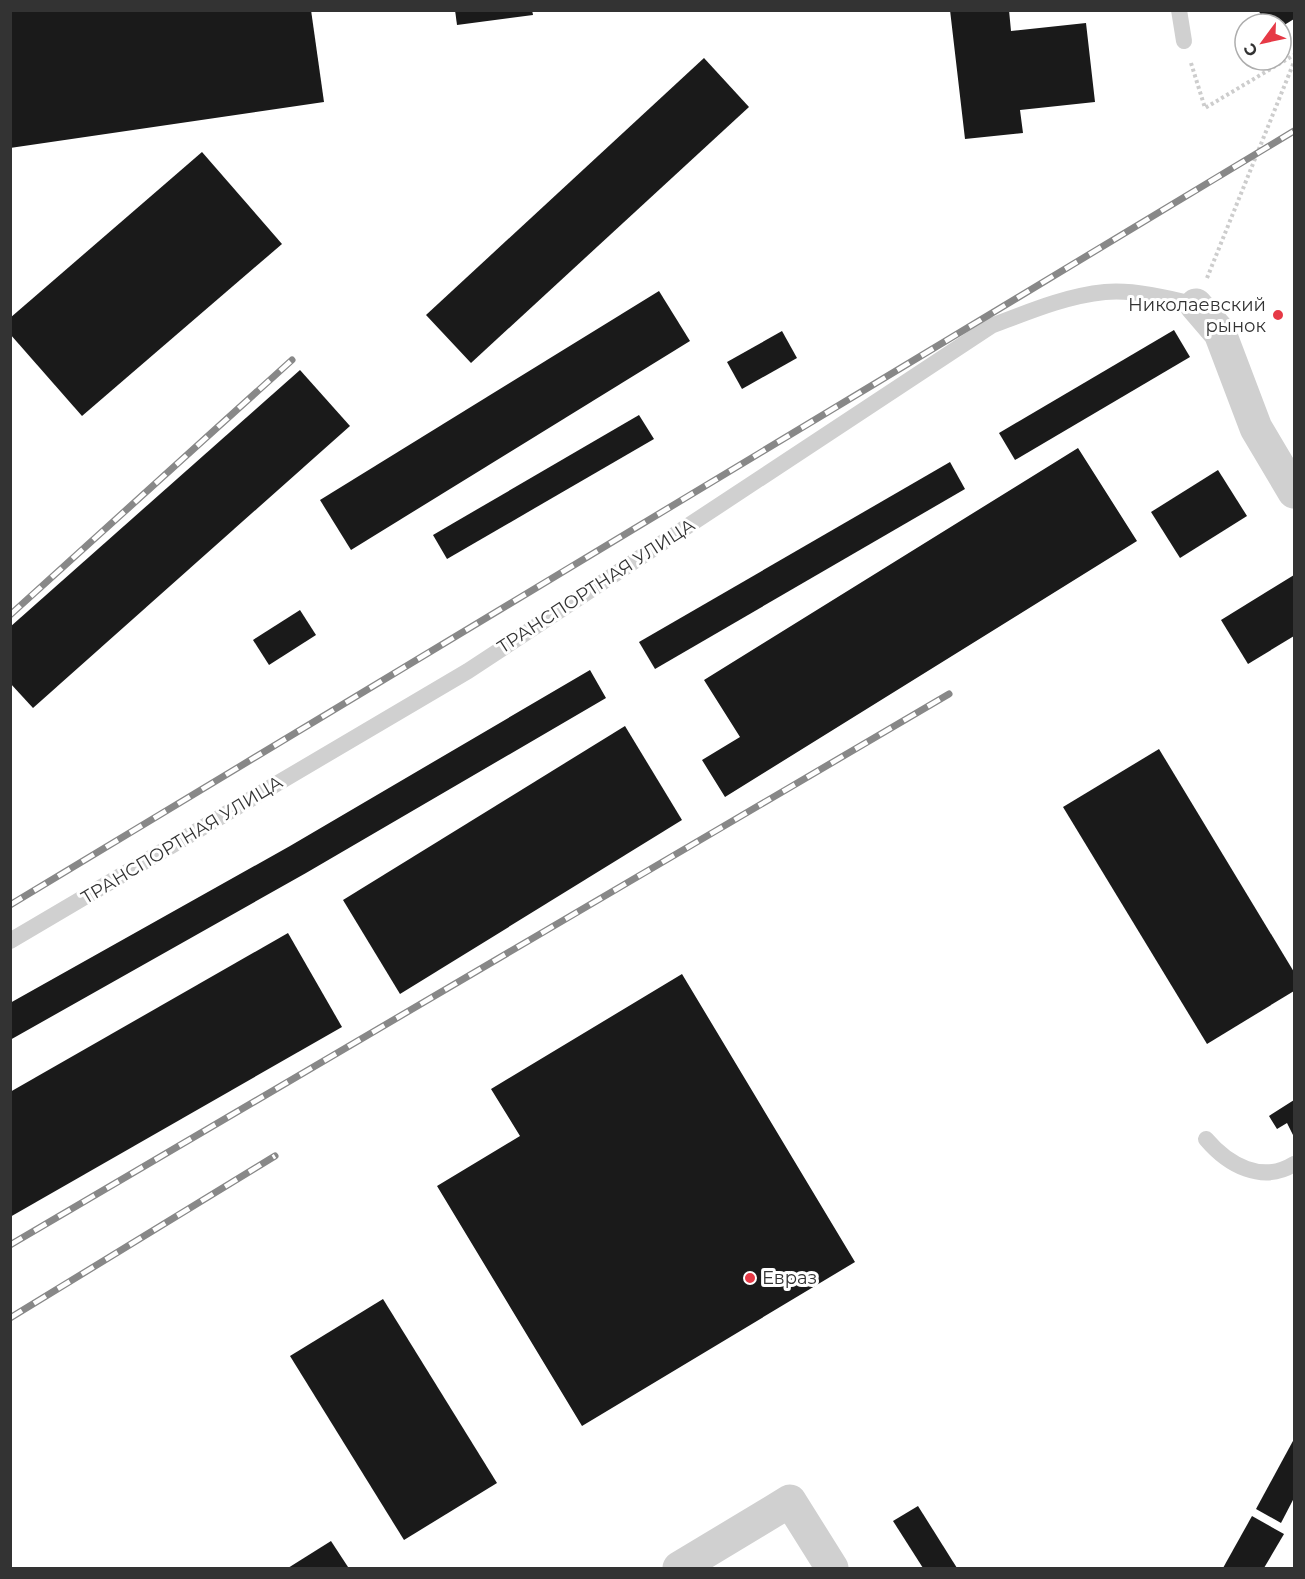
<svg xmlns="http://www.w3.org/2000/svg" width="1305" height="1579" viewBox="0 0 1305 1579" font-family="Montserrat,sans-serif">
  <style>
    .building { fill: #1a1a1a }
    .lines { fill: none; stroke-linecap: round; stroke-linejoin: round }
    .path { stroke: #cdcdcd; stroke-width: 4; stroke-dasharray: 3 3; stroke-linecap: butt }
    .lane { stroke: #d0d0d0; stroke-width: 16 }
    .street { stroke: #d0d0d0; stroke-width: 33 }
    .rail-casing { stroke: #888; stroke-width: 7 }
    .rail { stroke: #fff; stroke-width: 4.5; stroke-dasharray: 14; stroke-linecap: butt }
    .poi-dot { fill: #e63946; stroke: #fff; stroke-width: 2 }
    .labels { text-anchor: middle; stroke-width: 6; stroke-linejoin: round; paint-order: stroke }
    .poi-label { font-size: 18px; fill: #333; stroke: #fff; text-anchor: end }
    .street-label { font-size: 18px; fill: #333; stroke: #fff }
  </style>
  <rect width="100%" height="100%" fill="#fff"/>
  <g class="building">
    <path d="M10,10H311L324,102L10,148Z"/>
    <path d="M455,10H532L533,15L457,25Z"/>
    <path d="M950,10H1009L1011,31L1086,23L1095,102L1020,110L1023,133L965,139Z"/>
    <path d="M1258,10H1294V19L1281,27V24H1267Z"/>
    <path d="M704,58L749,107L471,363L426,315Z"/>
    <path d="M202,152L282,244L82,416L10,334V318Z"/>
    <path d="M659,291L690,341L351,550L320,500Z"/>
    <path d="M1174,330L1190,357L1015,460L999,433Z"/>
    <path d="M782,331L797,358L742,389L727,362Z"/>
    <path d="M300,370L350,426L33,708L10,683V627Z"/>
    <path d="M639,415L654,439L447,559L433,535Z"/>
    <path d="M1078,448L1137,541L725,797L702,760L740,737L704,680Z"/>
    <path d="M950,462L965,489L655,669L639,642Z"/>
    <path d="M1218,470L1247,516L1180,558L1151,512Z"/>
    <path d="M1294,575V636L1248,664L1221,620Z"/>
    <path d="M300,610L316,635L269,665L253,640Z"/>
    <path d="M590,670L606,698L306,873L10,1040V1003L290,846Z"/>
    <path d="M625,726L682,820L400,994L343,900Z"/>
    <path d="M1159,749L1294,972V991L1207,1044L1063,807Z"/>
    <path d="M288,933L342,1027L10,1217V1092Z"/>
    <path d="M682,974L855,1262L582,1426L437,1186L520,1136L491,1089Z"/>
    <path d="M1294,1100V1137L1287,1123L1277,1129L1269,1116Z"/>
    <path d="M383,1299L497,1483L404,1540L290,1356Z"/>
    <path d="M1294,1439V1498L1281,1523L1256,1509Z"/>
    <path d="M918,1506L957,1568H923L893,1521Z"/>
    <path d="M1252,1516L1284,1534L1264,1568H1223Z"/>
    <path d="M331,1541L348,1567L288,1568Z"/>
  </g>
  <g class="lines">
    <g class="path">
      <path d="M1191,63L1205,108L1294,55"/>
      <path d="M1207,278L1294,62"/>
    </g>
    <g class="lane">
      <path d="M1179,10L1184,41"/>
      <path d="M10,941L468,671L991,326C1028,312 1065,296 1105,292C1132,289 1170,298 1196,305"/>
      <path d="M1206,1139C1228,1165 1262,1184 1294,1164"/>
    </g>
    <g class="street">
      <path d="M1196,305L1220,333L1256,428L1294,492"/>
      <path d="M679,1568L790,1501L832,1568"/>
    </g>
    <g class="rail-casing">
      <g id="rail">
        <path d="M10,615L292,360"/>
        <path d="M10,905L1294,131"/>
        <path d="M10,1245L949,694"/>
        <path d="M10,1318L275,1156"/>
      </g>
    </g>
    <use href="#rail" class="rail"/>
  </g>
  <g class="poi-dot">
    <circle cx="1278" cy="315" r="6"/>
    <circle cx="750" cy="1278" r="6"/>
  </g>
  <g class="labels">
    <g class="poi-label">
      <text x="1266" y="311">Николаевский<tspan x="1266" dy="21">рынок</tspan></text>
      <text x="762" y="1284" text-anchor="start">Евраз</text>
    </g>
    <g class="street-label">
      <text transform="translate(596 586) rotate(-33)" y="6">ТРАНСПОРТНАЯ УЛИЦА</text>
      <text transform="translate(182 840) rotate(-31)" y="6">ТРАНСПОРТНАЯ УЛИЦА</text>
    </g>
  </g>
  <rect width="1305" height="1579" fill="none" stroke="#333333" stroke-width="24"/>
  <g transform="translate(1263 42) rotate(237)"><circle r="28" fill="#ffffff" stroke="#adadad" stroke-width="1.5"/>
  <path d="M0-4.5L10 22L0 15L-10 22Z" fill="#e63946"/>
  <text y="-9" font-size="16" font-weight="bold" text-anchor="middle" fill="#333333">С</text>
  </g>
</svg>
